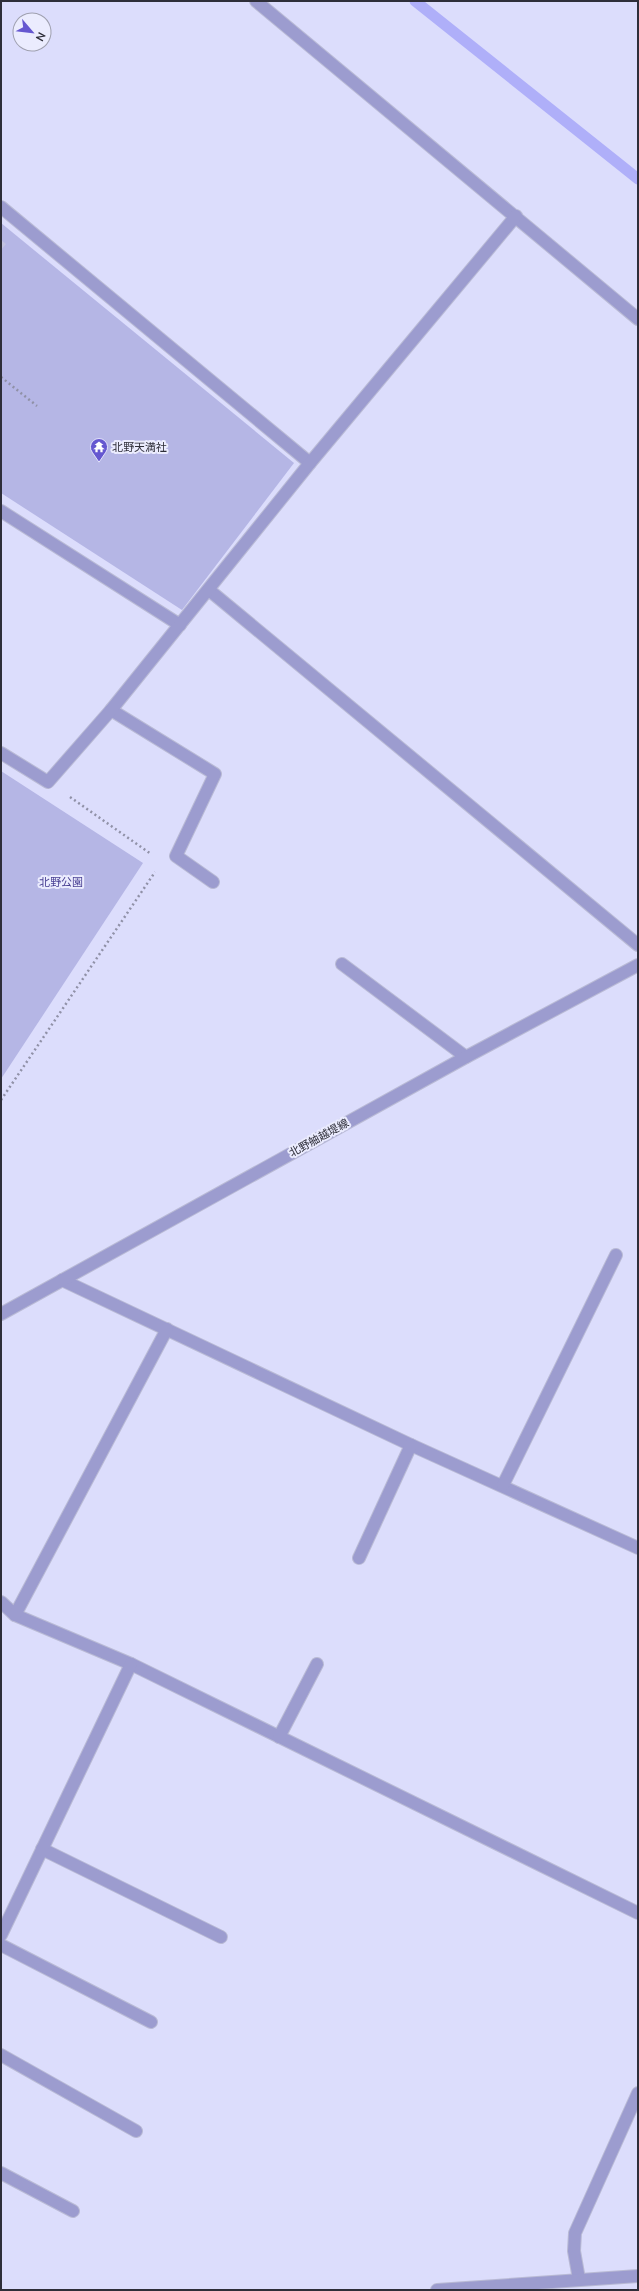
<svg xmlns="http://www.w3.org/2000/svg" width="639" height="2291" viewBox="0 0 639 2291" font-family="'Nunito Sans','Noto Sans JP',sans-serif">
  <style>
    .green { fill: #b5b6e5 }
    .lines { fill: none; stroke-linecap: round; stroke-linejoin: round }
    .stream { stroke: #afaff9; stroke-width: 11 }
    .building { fill: #c2c3e1 }
    .minor-casing { stroke: #b9bad5; stroke-width: 14 }
    .path { stroke: #9091a7; stroke-width: 2.5; stroke-dasharray: 2 3; stroke-linecap: butt }
    .minor { stroke: #9c9ccf; stroke-width: 12 }
    .labels { text-anchor: middle; dominant-baseline: central; stroke-width: 4; stroke-linejoin: round; paint-order: stroke }
    .poi-label { font-size: 11px; fill: #2e2e39; stroke: #ebecfe; text-anchor: start }
    .park-label { font-size: 11px; fill: #473e92; stroke: #ebecfe }
    .street-label { font-size: 11px; fill: #2e2e39; stroke: #ebecfe }
  </style>
  <rect width="100%" height="100%" fill="#dcddfc"/>
  <g class="green">
    <path d="M 1,223 L 294,463 L 182,610 L 1,493 Z"/>
    <path d="M 1,771 L 143,863 L 1,1079 Z"/>
  </g>
  <g class="lines">
    <path class="stream" d="M 415,1 L 638,179"/>
  </g>
  <path class="building" d="M 1,240 L 6,244 L 1,250 Z"/>
  <g class="lines">
    <defs>
      <g id="minor">
        <path d="M 256,1 L 638,319"/>
        <path d="M 1,207 L 310,463"/>
        <path d="M 1,511 L 180,625"/>
        <path d="M 209,590 L 638,945"/>
        <path d="M 111,710 L 215,774 L 176,856 L 213,882"/>
        <path d="M 1,753 L 48,782 L 111,710 L 310,463 L 516,216"/>
        <path d="M 342,964 L 466,1057"/>
        <path d="M 62,1280 L 411,1445 L 638,1548"/>
        <path d="M 1,1314 L 466,1057 L 638,965"/>
        <path d="M 503,1485 L 616,1255"/>
        <path d="M 359,1558 L 411,1445"/>
        <path d="M 1,1602 L 15,1615 L 131,1664 L 638,1913"/>
        <path d="M 15,1615 L 167,1329"/>
        <path d="M 279,1737 L 317,1664"/>
        <path d="M 42,1849 L 221,1937"/>
        <path d="M 1,1935 L 131,1664"/>
        <path d="M 1,1945 L 151,2022"/>
        <path d="M 1,2055 L 136,2131"/>
        <path d="M 1,2173 L 73,2211"/>
        <path d="M 579,2279 L 574,2251 L 575,2233 L 638,2093"/>
        <path d="M 437,2290 L 638,2276"/>
      </g>
    </defs>
    <use href="#minor" class="minor-casing"/>
    <g class="path">
      <path d="M 1,377 L 37,406"/>
      <path d="M 70,797 L 151,854"/>
      <path d="M 1,1100 L 155,872"/>
    </g>
    <use href="#minor" class="minor"/>
  </g>
  <defs>
    <symbol id="temple-pin" viewBox="-11 -11 22 30"><path d="M0 17L-7.5 6A9.5 9.5 0 1 1 7.5 6Z" fill="#6557d0" stroke="#ebecfe"/><path d="M0-6L5-2H3V0L6.5 2.5H4V6H1.5V3h-3V6H-4V2.5H-6.5L-3 0V-2H-5Z" fill="#fff"/></symbol>
  </defs>
  <g fill-rule="evenodd">
    <use href="#temple-pin" x="89" y="437" width="20" height="27"/>
  </g>
  <g class="labels">
    <g class="poi-label">
      <text x="112" y="447">北野天満社</text>
    </g>
    <g class="park-label">
      <text x="61" y="882">北野公園</text>
    </g>
    <g class="street-label">
      <text transform="translate(319 1138) rotate(-29)">北野舳越堤線</text>
    </g>
  </g>
  <rect width="639" height="2291" fill="none" stroke="#2e2e39" stroke-width="4"/>
  <g transform="translate(32 32) rotate(118)"><circle r="19" fill="#ebecfe" stroke="#9fa0af"/>
  <path d="M0-3L7 15L0 10L-7 15Z" fill="#6557d0"/>
  <text y="-6" font-size="11" font-weight="bold" text-anchor="middle" fill="#2e2e39">N</text>
  </g>
</svg>
